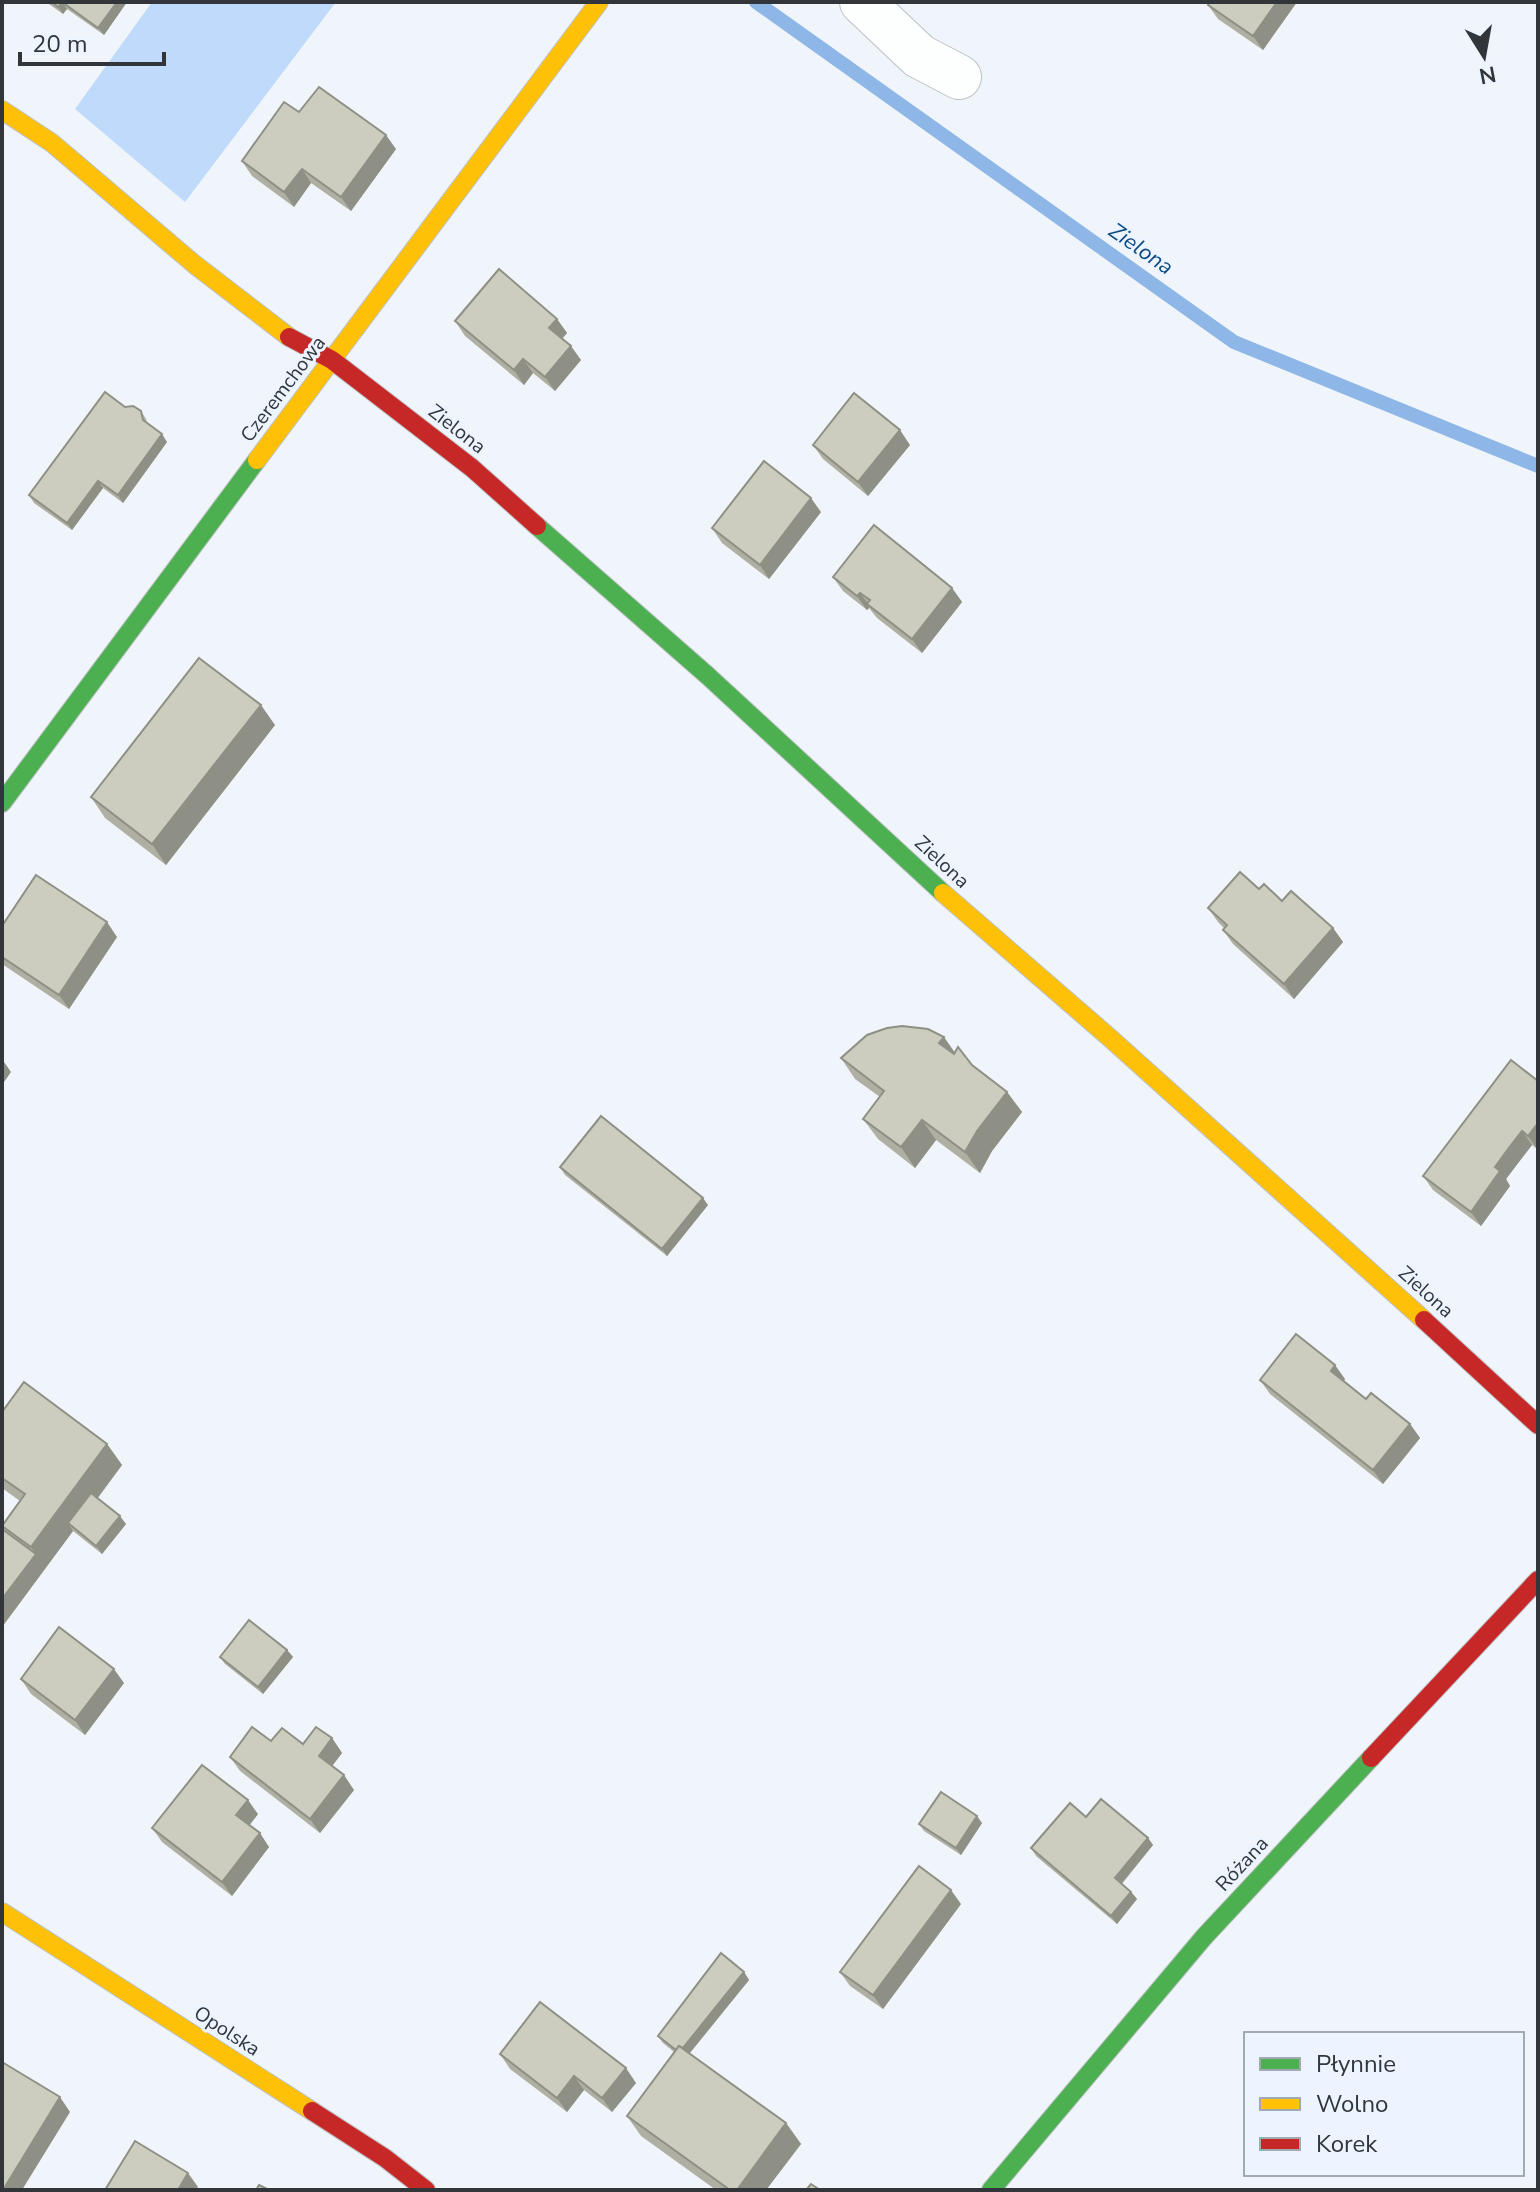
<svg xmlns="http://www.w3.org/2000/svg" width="1540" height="2192" viewBox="0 0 1540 2192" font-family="'Nunito Sans',sans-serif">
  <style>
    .green { fill: #bfdafa }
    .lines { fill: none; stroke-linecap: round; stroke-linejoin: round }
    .stream { stroke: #8eb7e7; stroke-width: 14 }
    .street-casing { stroke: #bdc1c6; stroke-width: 46 }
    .fast-casing { stroke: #bdc1c6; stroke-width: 20 }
    .slow-casing { stroke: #bdc1c6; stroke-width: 20 }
    .jam-casing { stroke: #bdc1c6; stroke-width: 20 }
    .street { stroke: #fdfefe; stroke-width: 44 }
    .fast { stroke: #4caf50; stroke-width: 18 }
    .slow { stroke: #ffc107; stroke-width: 18 }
    .jam { stroke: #c62828; stroke-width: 18 }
    .wall { fill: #afb0a3 }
    .shaded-wall { fill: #8f9085 }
    .building { fill: #cccdbe; stroke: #8f9085; stroke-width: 2 }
    .labels { text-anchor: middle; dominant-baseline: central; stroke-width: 6; stroke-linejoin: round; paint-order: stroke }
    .street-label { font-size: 20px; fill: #32363b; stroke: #ecf5ff }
    .water-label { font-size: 22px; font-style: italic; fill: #0d4a85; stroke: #ecf5ff }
  </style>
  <rect width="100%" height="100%" fill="#f0f5fb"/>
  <path class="green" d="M 152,2 L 336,2 L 185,202 L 75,109 Z"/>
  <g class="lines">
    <path class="stream" d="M 756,2 L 1234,342 L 1538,466"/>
    <defs>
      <path id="street" d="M 862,2 L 919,56 L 959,77"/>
      <g id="fast">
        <path d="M 537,526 L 708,676 L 943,893"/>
        <path d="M 2,803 L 257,460"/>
        <path d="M 991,2190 L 1204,1937 L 1371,1758"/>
      </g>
      <g id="slow">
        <path d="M 2,110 L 52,143 L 194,264 L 289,337"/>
        <path d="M 257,460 L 599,2"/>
        <path d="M 943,893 L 1110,1038 L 1424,1320"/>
        <path d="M 2,1912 L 312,2111"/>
      </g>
      <g id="jam">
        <path d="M 289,337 L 332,360 L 472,468 L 537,526"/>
        <path d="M 1424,1320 L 1538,1425"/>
        <path d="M 1371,1758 L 1538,1580"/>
        <path d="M 312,2111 L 385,2158 L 426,2190"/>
      </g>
    </defs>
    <use href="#street" class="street-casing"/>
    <use href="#fast" class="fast-casing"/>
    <use href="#slow" class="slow-casing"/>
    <use href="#jam" class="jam-casing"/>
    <use href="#street" class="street"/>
    <use href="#fast" class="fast"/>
    <use href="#slow" class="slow"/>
    <use href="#jam" class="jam"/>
  </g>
  <g class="wall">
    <path d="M 46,2 L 127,2 L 104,35 L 67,9 L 63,14 Z"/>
    <path d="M 1210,2 L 1297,2 L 1263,50 L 1218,19 L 1208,5 Z"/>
    <path d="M 396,149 L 351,211 L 311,183 L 294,207 L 252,176 L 242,161 Z"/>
    <path d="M 557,319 L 567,333 L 562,339 L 581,360 L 555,391 L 533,373 L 524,385 L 465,336 L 455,321 Z"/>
    <path d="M 125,407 L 141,411 L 146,419 L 147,423 L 167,442 L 123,503 L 103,488 L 72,530 L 34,503 L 29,495 Z"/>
    <path d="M 813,445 L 910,445 L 868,496 L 823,459 Z"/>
    <path d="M 821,512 L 769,579 L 722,543 L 712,528 Z"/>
    <path d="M 833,577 L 952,588 L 962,602 L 922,653 L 877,618 L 869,608 L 867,610 L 843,591 Z"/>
    <path d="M 275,725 L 166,865 L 105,818 L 91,797 Z"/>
    <path d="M 1259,889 L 1333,928 L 1343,942 L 1294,999 L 1233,944 L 1223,930 L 1224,928 L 1218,922 L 1208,908 Z"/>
    <path d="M 2,926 L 117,937 L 69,1009 L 2,964 Z"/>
    <path d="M 955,1052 L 1007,1092 L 1022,1112 L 992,1151 L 980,1173 L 936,1140 L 915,1168 L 878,1139 L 863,1119 L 880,1097 L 855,1079 L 841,1058 Z"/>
    <path d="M 1538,1081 L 1538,1150 L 1532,1145 L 1518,1163 L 1506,1179 L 1510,1186 L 1481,1226 L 1433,1190 L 1423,1176 Z"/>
    <path d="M 560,1167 L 708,1205 L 667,1256 L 565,1175 Z"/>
    <path d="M 1345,1379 L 1344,1381 L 1366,1399 L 1410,1424 L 1420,1438 L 1383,1484 L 1270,1394 L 1260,1380 Z"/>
    <path d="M 2,1412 L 107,1444 L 122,1465 L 97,1498 L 126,1524 L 102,1554 L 73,1531 L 2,1627 L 2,1529 L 6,1532 L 2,1526 L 20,1501 L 2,1488 Z"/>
    <path d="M 287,1650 L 293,1657 L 263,1694 L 225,1664 L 220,1657 Z"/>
    <path d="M 21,1679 L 124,1683 L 85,1735 L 31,1694 Z"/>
    <path d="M 332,1738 L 342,1753 L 332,1766 L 354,1790 L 320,1833 L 240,1771 L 230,1757 L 271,1741 L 303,1744 Z"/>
    <path d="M 258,1814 L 250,1825 L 269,1847 L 232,1896 L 162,1842 L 152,1828 Z"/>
    <path d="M 1086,1817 L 1148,1838 L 1153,1845 L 1122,1884 L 1131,1892 L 1137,1899 L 1117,1924 L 1036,1856 L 1031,1848 Z"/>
    <path d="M 982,1823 L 961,1855 L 924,1831 L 919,1824 Z"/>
    <path d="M 961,1904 L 883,2009 L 850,1986 L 840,1972 Z"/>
    <path d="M 744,1972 L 749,1980 L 690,2053 L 786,2123 L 801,2144 L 766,2190 L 716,2190 L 641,2136 L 627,2116 L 674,2052 L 663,2043 L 658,2036 Z"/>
    <path d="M 500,2054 L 636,2083 L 612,2112 L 584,2090 L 567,2112 L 510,2069 Z"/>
  </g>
  <g class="shaded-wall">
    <path d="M 62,2 L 67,9 L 63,14 L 58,7 Z"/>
    <path d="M 117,2 L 127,2 L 104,35 L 98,28 Z"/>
    <path d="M 1277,2 L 1297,2 L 1263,50 L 1253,36 Z"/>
    <path d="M 386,135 L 396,149 L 351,211 L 341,197 Z"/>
    <path d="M 302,169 L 311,183 L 294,207 L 284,192 Z"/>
    <path d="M 557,319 L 567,333 L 559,342 L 549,328 Z"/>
    <path d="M 571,346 L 581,360 L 555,391 L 545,377 Z"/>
    <path d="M 523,359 L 533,373 L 524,385 L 514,370 Z"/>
    <path d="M 900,430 L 910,445 L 868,496 L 858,482 Z"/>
    <path d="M 162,434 L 167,442 L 123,503 L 118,495 Z"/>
    <path d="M 98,481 L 103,488 L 72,530 L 67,523 Z"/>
    <path d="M 811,498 L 821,512 L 769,579 L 760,565 Z"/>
    <path d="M 952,588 L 962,602 L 922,653 L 912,639 Z"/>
    <path d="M 860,593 L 869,605 L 867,604 L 869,608 L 867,610 L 857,596 Z"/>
    <path d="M 261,705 L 275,725 L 166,865 L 152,844 Z"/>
    <path d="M 107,922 L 117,937 L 69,1009 L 59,995 Z"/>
    <path d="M 1333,928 L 1343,942 L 1294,999 L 1284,984 Z"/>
    <path d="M 944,1037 L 958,1057 L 939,1043 Z"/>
    <path d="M 2,1059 L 11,1072 L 2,1085 Z"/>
    <path d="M 1007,1092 L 1022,1112 L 992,1151 L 980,1173 L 965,1152 L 977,1131 Z"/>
    <path d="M 922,1120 L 936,1140 L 915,1168 L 901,1147 Z"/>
    <path d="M 1538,1123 L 1538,1150 L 1528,1136 Z"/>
    <path d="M 1522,1131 L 1532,1145 L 1506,1179 L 1510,1186 L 1481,1226 L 1471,1212 L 1495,1167 Z"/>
    <path d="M 703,1198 L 708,1205 L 667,1256 L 662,1249 Z"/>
    <path d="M 1335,1365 L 1345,1379 L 1341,1385 L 1331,1371 Z"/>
    <path d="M 1410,1424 L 1420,1438 L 1383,1484 L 1373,1470 Z"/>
    <path d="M 107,1444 L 122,1465 L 75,1529 L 68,1523 L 73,1531 L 2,1627 L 2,1599 L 36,1554 L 31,1547 Z"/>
    <path d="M 120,1516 L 126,1524 L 102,1554 L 96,1546 Z"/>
    <path d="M 287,1650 L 293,1657 L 263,1694 L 258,1687 Z"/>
    <path d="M 114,1669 L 124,1683 L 85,1735 L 75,1720 Z"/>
    <path d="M 332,1738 L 342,1753 L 329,1770 L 319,1756 Z"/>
    <path d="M 344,1775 L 354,1790 L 320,1833 L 310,1819 Z"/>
    <path d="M 248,1800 L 258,1814 L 246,1829 L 236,1815 Z"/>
    <path d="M 977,1816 L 982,1823 L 961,1855 L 956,1848 Z"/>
    <path d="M 260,1833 L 269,1847 L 232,1896 L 222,1882 Z"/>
    <path d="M 1148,1838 L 1153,1845 L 1120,1885 L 1115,1878 Z"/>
    <path d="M 951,1890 L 961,1904 L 883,2009 L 873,1995 Z"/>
    <path d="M 1131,1892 L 1137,1899 L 1117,1924 L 1111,1916 Z"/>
    <path d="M 744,1972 L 749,1980 L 684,2060 L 679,2053 Z"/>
    <path d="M 626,2068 L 636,2083 L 612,2112 L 602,2098 Z"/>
    <path d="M 574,2076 L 584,2090 L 567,2112 L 557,2098 Z"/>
    <path d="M 60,2097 L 70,2112 L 22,2190 L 3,2190 Z"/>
    <path d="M 786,2123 L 801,2144 L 766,2190 L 737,2190 Z"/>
    <path d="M 188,2173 L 198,2187 L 196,2190 L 178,2190 Z"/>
  </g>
  <g class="building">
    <path d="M 52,2 L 62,2 L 58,7 Z"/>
    <path d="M 62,2 L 117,2 L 98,28 Z"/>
    <path d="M 1210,2 L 1277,2 L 1253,36 L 1208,5 Z"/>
    <path d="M 319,87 L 386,135 L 341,197 L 302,169 L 284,192 L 242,161 L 284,102 L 299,112 Z"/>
    <path d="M 499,269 L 557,319 L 549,328 L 571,346 L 545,377 L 523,359 L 514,370 L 455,321 Z"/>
    <path d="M 105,392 L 125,407 L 133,406 L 141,411 L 143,420 L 162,434 L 118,495 L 98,481 L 67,523 L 29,495 Z"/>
    <path d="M 854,393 L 900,430 L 858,482 L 813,445 Z"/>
    <path d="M 764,461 L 811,498 L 760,565 L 712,528 Z"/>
    <path d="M 874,525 L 952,588 L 912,639 L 867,604 L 870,600 L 860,593 L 857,596 L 833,577 Z"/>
    <path d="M 199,658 L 261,705 L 152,844 L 91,797 Z"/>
    <path d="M 1240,872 L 1259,889 L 1264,884 L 1282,901 L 1291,891 L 1333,928 L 1284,984 L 1223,930 L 1227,925 L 1208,908 Z"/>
    <path d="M 36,875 L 107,922 L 59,995 L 2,957 L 2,926 Z"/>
    <path d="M 902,1026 L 928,1029 L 944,1037 L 939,1043 L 954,1054 L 958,1047 L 972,1065 L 1007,1092 L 977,1131 L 965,1152 L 922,1120 L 901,1147 L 863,1119 L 884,1091 L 841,1058 L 867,1035 L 887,1028 Z"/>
    <path d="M 1511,1060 L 1538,1081 L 1538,1123 L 1528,1136 L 1522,1131 L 1508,1149 L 1495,1167 L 1500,1171 L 1471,1212 L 1423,1176 Z"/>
    <path d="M 601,1116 L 703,1198 L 662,1249 L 560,1167 Z"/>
    <path d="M 1296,1334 L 1335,1365 L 1331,1371 L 1366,1399 L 1371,1393 L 1410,1424 L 1373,1470 L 1260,1380 Z"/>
    <path d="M 24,1382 L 107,1444 L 31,1547 L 2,1526 L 25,1494 L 2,1478 L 2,1412 Z"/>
    <path d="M 91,1493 L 120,1516 L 96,1546 L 68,1523 Z"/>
    <path d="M 2,1529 L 36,1554 L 2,1599 Z"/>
    <path d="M 249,1620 L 287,1650 L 258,1687 L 220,1657 Z"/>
    <path d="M 59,1627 L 114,1669 L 75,1720 L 21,1679 Z"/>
    <path d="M 252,1727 L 271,1741 L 282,1728 L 303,1744 L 316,1727 L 332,1738 L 319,1756 L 344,1775 L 310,1819 L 230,1757 Z"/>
    <path d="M 202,1765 L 248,1800 L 236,1815 L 260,1833 L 222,1882 L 152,1828 Z"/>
    <path d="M 941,1792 L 977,1816 L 956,1848 L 919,1824 Z"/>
    <path d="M 1101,1799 L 1148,1838 L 1115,1878 L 1131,1892 L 1111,1916 L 1031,1848 L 1070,1803 L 1086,1817 Z"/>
    <path d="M 919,1866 L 951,1890 L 873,1995 L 840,1972 Z"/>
    <path d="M 721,1953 L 744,1972 L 683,2048 L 679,2046 L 676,2050 L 658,2036 Z"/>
    <path d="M 540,2002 L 626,2068 L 602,2098 L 574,2076 L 557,2098 L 500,2054 Z"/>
    <path d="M 679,2046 L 786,2123 L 737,2190 L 730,2190 L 627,2116 Z"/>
    <path d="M 2,2062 L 60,2097 L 3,2190 L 2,2190 Z"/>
    <path d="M 135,2141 L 188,2173 L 178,2190 L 105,2190 Z"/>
    <path d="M 811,2184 L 820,2190 L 806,2190 Z"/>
    <path d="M 259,2185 L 269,2190 L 256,2190 Z"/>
  </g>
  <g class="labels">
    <g class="street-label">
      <text transform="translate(283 389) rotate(-53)">Czeremchowa</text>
      <text transform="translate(457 429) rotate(38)">Zielona</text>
      <text transform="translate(942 862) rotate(43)">Zielona</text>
      <text transform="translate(1426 1292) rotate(42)">Zielona</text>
      <text transform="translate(1242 1864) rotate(-47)">Różana</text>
      <text transform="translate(227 2031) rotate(33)">Opolska</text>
    </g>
    <g class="water-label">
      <text transform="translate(1141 249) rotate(35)">Zielona</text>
    </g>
  </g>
  <rect width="1540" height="2192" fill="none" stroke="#32363b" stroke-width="8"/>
  <rect x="1244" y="2032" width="280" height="144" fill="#ecf5ff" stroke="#a2a9b1" stroke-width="2"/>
  <rect x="1260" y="2058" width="40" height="12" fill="#4caf50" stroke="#a2a9b1" stroke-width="2"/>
  <text x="1316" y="2072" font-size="24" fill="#32363b">Płynnie</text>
  <rect x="1260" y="2098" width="40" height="12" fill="#ffc107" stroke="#a2a9b1" stroke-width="2"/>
  <text x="1316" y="2112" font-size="24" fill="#32363b">Wolno</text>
  <rect x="1260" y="2138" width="40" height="12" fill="#c62828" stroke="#a2a9b1" stroke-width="2"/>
  <text x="1316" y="2152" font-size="24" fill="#32363b">Korek</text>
  <g transform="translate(1484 56) rotate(169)" stroke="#ecf5ff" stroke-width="6" paint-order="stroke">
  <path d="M0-6L14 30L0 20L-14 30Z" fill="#32363b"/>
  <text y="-12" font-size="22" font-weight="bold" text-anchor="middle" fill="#32363b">N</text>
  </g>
  <path d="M20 52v12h144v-12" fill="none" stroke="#32363b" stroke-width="4"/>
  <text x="32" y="52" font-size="24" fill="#32363b" stroke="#ecf5ff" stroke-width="6" paint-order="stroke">20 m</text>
</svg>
